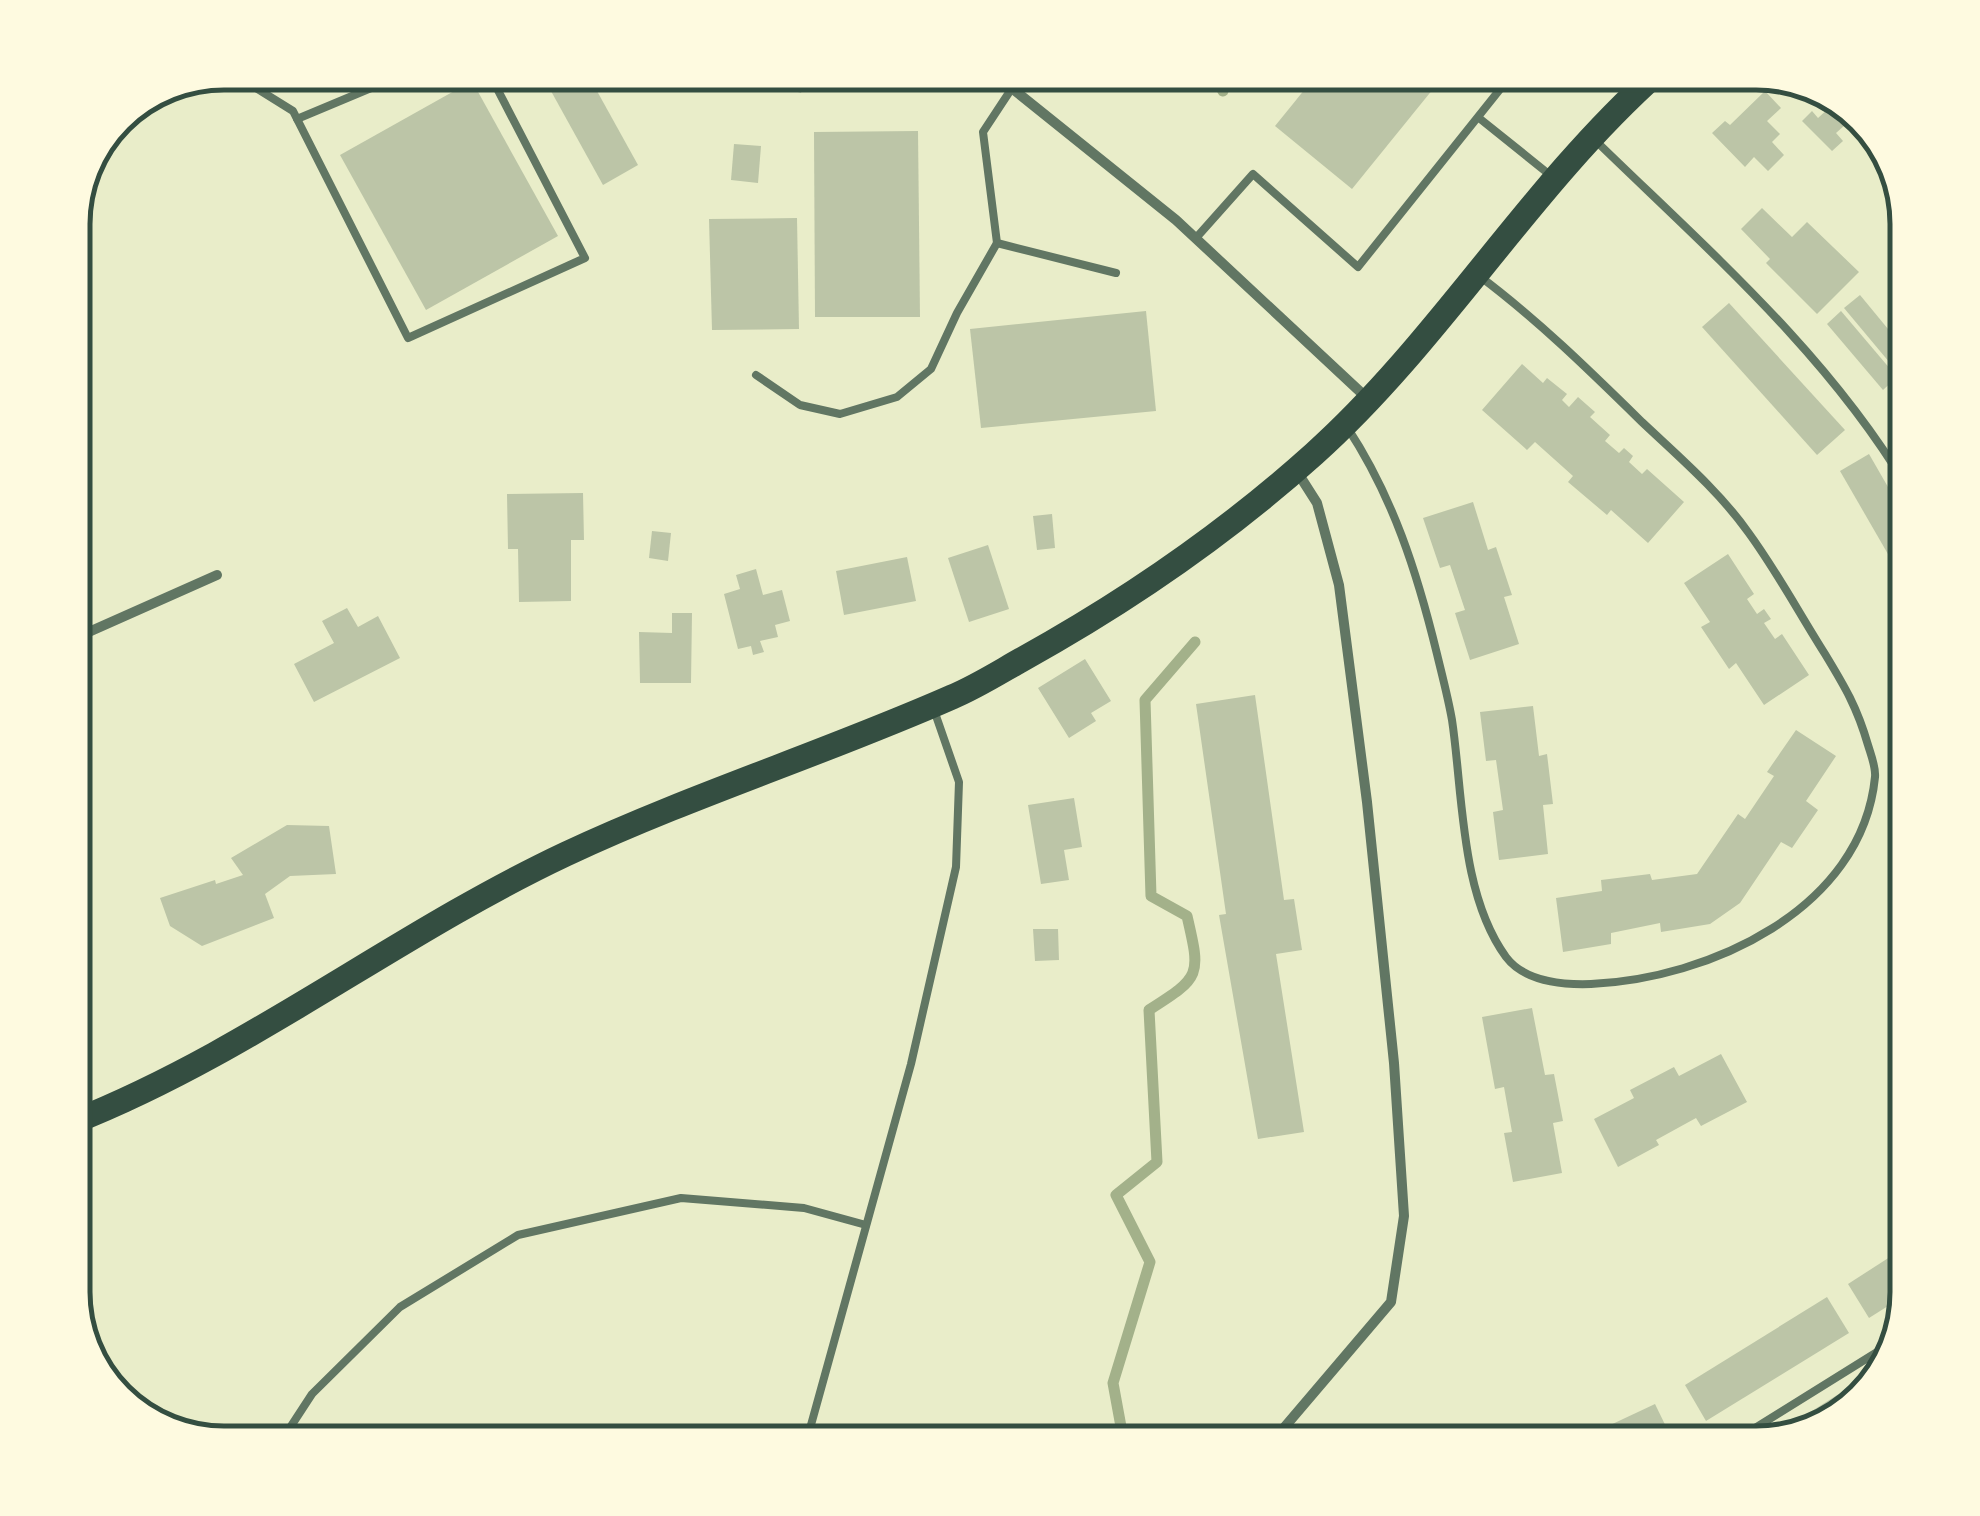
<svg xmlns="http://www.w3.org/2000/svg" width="1980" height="1516" viewBox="0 0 1980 1516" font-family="'PT Sans',sans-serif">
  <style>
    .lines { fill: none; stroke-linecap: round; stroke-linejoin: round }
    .stream { stroke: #a3b18a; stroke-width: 11 }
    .building { fill: #bcc5a7 }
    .service { stroke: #617663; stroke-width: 8 }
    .minor { stroke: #617663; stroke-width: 10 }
    .primary { stroke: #344e41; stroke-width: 25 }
    .rim { fill: none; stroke: #344e41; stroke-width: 5 }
  </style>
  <rect width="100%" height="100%" fill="#e9edc9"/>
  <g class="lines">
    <g class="stream">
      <path d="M 1213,73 L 1223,91"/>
      <path d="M 1124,1443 L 1113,1383 L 1150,1262 L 1116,1195 L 1157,1162 L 1149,1010 C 1201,977 1201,976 1187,916 L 1151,896 L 1145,700 L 1195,642"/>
    </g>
  </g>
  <g class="building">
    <path d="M 541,73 L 587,73 L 638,165 L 603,185 Z"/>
    <path d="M 736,73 L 807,73 L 801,93 Z"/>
    <path d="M 1318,73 L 1446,73 L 1352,189 L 1275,126 Z"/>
    <path d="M 472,81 L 558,236 L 426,310 L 340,155 Z"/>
    <path d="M 1765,91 L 1781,108 L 1767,121 L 1780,134 L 1772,142 L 1784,155 L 1768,171 L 1754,157 L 1745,167 L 1712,133 L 1725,121 L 1730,125 Z"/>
    <path d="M 1829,108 L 1845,125 L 1836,133 L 1843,141 L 1832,151 L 1802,121 L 1812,111 L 1818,118 Z"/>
    <path d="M 918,131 L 920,317 L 815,317 L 814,132 Z"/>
    <path d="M 734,144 L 761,146 L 758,183 L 731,180 Z"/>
    <path d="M 1762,208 L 1792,237 L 1807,222 L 1859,272 L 1817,314 L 1766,263 L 1770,259 L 1741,229 Z"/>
    <path d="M 797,218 L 799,329 L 712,330 L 709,219 Z"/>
    <path d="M 1860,295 L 1907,352 L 1907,369 L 1900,375 L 1844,308 Z"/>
    <path d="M 1729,303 L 1845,430 L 1817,455 L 1702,327 Z"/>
    <path d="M 1146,311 L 1156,411 L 981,428 L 970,329 Z"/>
    <path d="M 1841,311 L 1897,377 L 1883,390 L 1827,324 Z"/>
    <path d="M 1522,364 L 1543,383 L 1547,378 L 1567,394 L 1562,400 L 1569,407 L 1578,397 L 1595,412 L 1590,417 L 1610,435 L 1605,441 L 1619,453 L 1624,448 L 1633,456 L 1629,462 L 1642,474 L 1647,469 L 1684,502 L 1648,543 L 1611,510 L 1607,515 L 1568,482 L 1573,476 L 1535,442 L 1527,450 L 1482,410 Z"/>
    <path d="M 1869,454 L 1907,520 L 1907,587 L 1840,471 Z"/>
    <path d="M 583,493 L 584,540 L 571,540 L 571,601 L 519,602 L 518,549 L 508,549 L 507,494 Z"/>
    <path d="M 1473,502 L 1488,550 L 1496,547 L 1512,595 L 1504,597 L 1519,644 L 1470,660 L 1455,613 L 1465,610 L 1450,565 L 1440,568 L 1423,518 Z"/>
    <path d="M 1052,514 L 1055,548 L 1037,550 L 1033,516 Z"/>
    <path d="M 652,531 L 671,533 L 668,561 L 649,558 Z"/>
    <path d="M 988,545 L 1009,609 L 969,622 L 948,558 Z"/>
    <path d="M 1728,554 L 1754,594 L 1747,599 L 1757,614 L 1764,609 L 1771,619 L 1764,623 L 1775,639 L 1782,634 L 1809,675 L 1764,705 L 1736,663 L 1729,669 L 1701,627 L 1710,622 L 1684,583 Z"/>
    <path d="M 907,557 L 916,601 L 844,615 L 836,571 Z"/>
    <path d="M 756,569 L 763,595 L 782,590 L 790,621 L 775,625 L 778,637 L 760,641 L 764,652 L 753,655 L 751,646 L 738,649 L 724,594 L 740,589 L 736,575 Z"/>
    <path d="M 347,608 L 358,627 L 378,616 L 400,658 L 314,702 L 294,664 L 334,643 L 322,621 Z"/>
    <path d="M 672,613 L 692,613 L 691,683 L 640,683 L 639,632 L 672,633 Z"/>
    <path d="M 1085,659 L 1111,701 L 1091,713 L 1096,721 L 1069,738 L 1038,688 Z"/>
    <path d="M 1255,695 L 1284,900 L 1294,899 L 1302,950 L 1276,954 L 1304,1132 L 1258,1139 L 1219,915 L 1226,914 L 1196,704 Z"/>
    <path d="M 1533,706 L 1539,756 L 1547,754 L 1553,804 L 1543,805 L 1548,854 L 1499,860 L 1493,812 L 1503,810 L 1496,760 L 1486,761 L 1480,712 Z"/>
    <path d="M 1796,730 L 1836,756 L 1806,801 L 1818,810 L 1792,848 L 1781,842 L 1740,903 L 1710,924 L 1661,932 L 1660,923 L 1611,933 L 1611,944 L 1563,952 L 1556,898 L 1602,891 L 1601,880 L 1650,874 L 1652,880 L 1697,874 L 1738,814 L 1745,819 L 1774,776 L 1767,772 Z"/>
    <path d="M 1074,798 L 1082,847 L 1064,850 L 1069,880 L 1041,884 L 1028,805 Z"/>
    <path d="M 287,825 L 329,826 L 336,874 L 290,876 L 265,894 L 274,918 L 202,946 L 170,926 L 160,898 L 215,880 L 216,884 L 243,875 L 231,858 Z"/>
    <path d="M 1033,929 L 1058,929 L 1059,960 L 1035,961 Z"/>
    <path d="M 1532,1008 L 1545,1075 L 1554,1074 L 1563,1121 L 1553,1123 L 1562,1173 L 1513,1182 L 1504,1133 L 1512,1132 L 1504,1087 L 1495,1089 L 1482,1017 Z"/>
    <path d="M 1721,1054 L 1747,1102 L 1701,1126 L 1696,1118 L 1656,1140 L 1659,1145 L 1618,1167 L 1594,1119 L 1634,1098 L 1630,1090 L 1674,1067 L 1679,1076 Z"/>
    <path d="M 1907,1246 L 1907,1294 L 1869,1318 L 1848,1284 Z"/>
    <path d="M 1827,1297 L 1849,1333 L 1706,1421 L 1685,1385 Z"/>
    <path d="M 1875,1371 L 1879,1377 L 1876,1385 L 1823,1428 L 1763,1442 Z"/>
    <path d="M 1655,1404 L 1673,1441 L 1667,1443 L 1572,1443 Z"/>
  </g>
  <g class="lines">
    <g class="service">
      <path d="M 232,73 L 293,111 L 408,338 L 585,258 L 489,73"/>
      <path d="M 1015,73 L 1012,88 L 983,132 L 997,243 L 1116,273"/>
      <path d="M 1479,118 L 1550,175"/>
      <path d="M 297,119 L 407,73"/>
      <path d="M 1597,142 C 1708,250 1827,353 1907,487"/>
      <path d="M 1196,238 L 1253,174 L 1358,267 L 1513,73"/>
      <path d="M 756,375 L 800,405 L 840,414 L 897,397 L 931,369 L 957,313 L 997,243"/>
      <path d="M 1347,427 C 1393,497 1417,572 1437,654 C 1442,675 1448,697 1452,720 C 1463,793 1460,894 1506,957 C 1525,982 1562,985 1591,984 C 1708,979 1862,910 1875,777 C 1876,767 1871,755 1868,745 C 1857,707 1845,687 1825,654 C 1799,613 1776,570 1748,532 C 1719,491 1678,456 1642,422 C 1590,371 1537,319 1478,275"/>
      <path d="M 280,1443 L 312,1394 L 400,1307 L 518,1235 L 681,1198 L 804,1208 L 866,1225"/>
      <path d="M 806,1443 L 911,1064 L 956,867 L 959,782 L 934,710"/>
      <path d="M 1731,1443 L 1890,1344"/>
    </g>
    <g class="minor">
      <path d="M 993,73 L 1176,220 L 1369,400"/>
      <path d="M 73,639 L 217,575"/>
      <path d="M 1271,1443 L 1391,1302 L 1404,1216 L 1394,1063 L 1367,802 L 1339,585 L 1317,503 L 1296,470"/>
    </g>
    <path class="primary" d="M 73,1122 C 248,1053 396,934 566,854 C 692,795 825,753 952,697 C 976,687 998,673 1021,660 C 1124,603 1225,534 1314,454 C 1441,340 1529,187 1657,73"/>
  </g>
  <path d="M0 0H1980V1516H0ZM224 90H1756A134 134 0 0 1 1890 224V1292A134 134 0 0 1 1756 1426H224A134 134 0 0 1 90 1292V224A134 134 0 0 1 224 90Z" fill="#fefae0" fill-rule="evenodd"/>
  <path class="rim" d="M224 90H1756A134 134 0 0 1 1890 224V1292A134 134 0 0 1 1756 1426H224A134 134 0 0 1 90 1292V224A134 134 0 0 1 224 90Z"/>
</svg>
